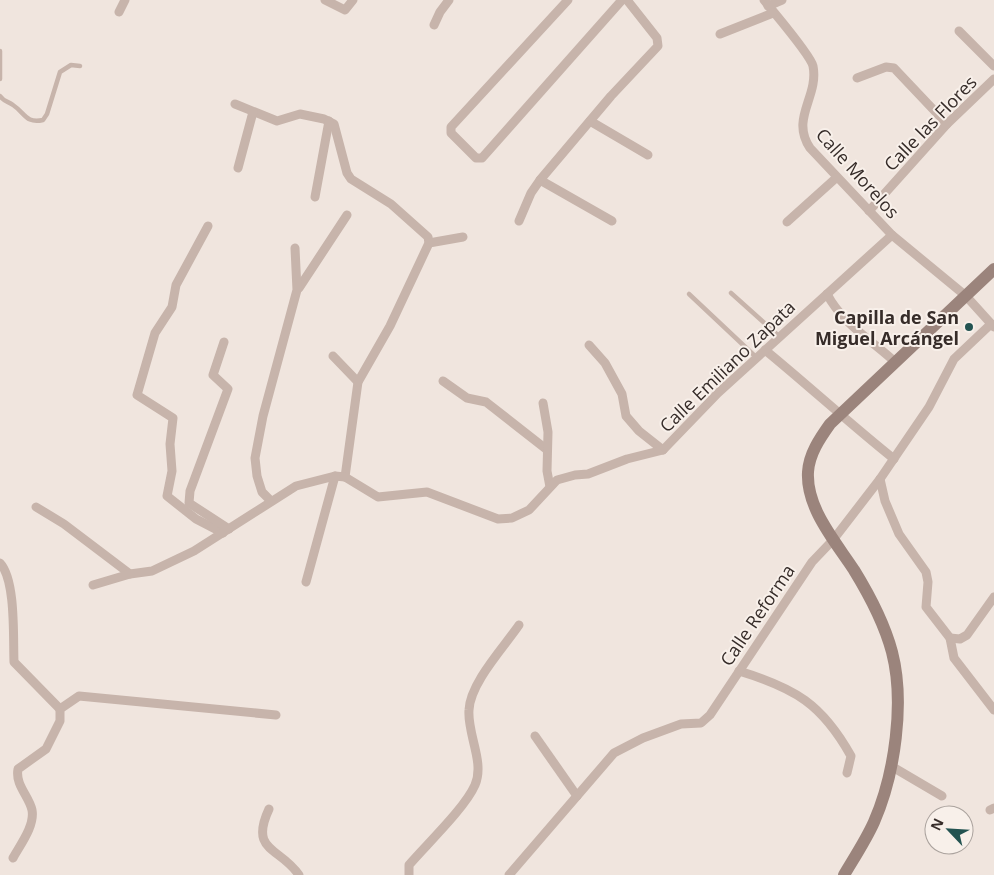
<svg xmlns="http://www.w3.org/2000/svg" width="994" height="875" viewBox="0 0 994 875" font-family="'Open Sans',sans-serif">
  <style>
    .lines { fill: none; stroke-linecap: round; stroke-linejoin: round }
    .lane { stroke: #c7b4ab; stroke-width: 4.5 }
    .street { stroke: #c7b4ab; stroke-width: 9 }
    .secondary { stroke: #9b847c; stroke-width: 12 }
    .poi-dot { fill: #235351; stroke: #f8f0ea; stroke-width: 2 }
    .labels { text-anchor: middle; dominant-baseline: central; stroke-width: 4; stroke-linejoin: round; paint-order: stroke }
    .street-label { font-size: 18px; fill: #362c29; stroke: #f8f0ea }
    .poi-label { font-size: 18px; font-weight: bold; fill: #362c29; stroke: #f8f0ea; text-anchor: end }
  </style>
  <rect width="100%" height="100%" fill="#f0e5de"/>
  <g class="lines">
    <g class="lane">
      <path d="M 0,51 L 0,79"/>
      <path d="M 0,96 C 4,102 8,101 13,105 C 25,113 26,124 43,120 L 47,114 L 60,72 L 71,65 L 80,66"/>
      <path d="M 731,293 L 780,337"/>
      <path d="M 689,294 L 757,358"/>
    </g>
    <g class="street">
      <path d="M 325,0 L 345,10 L 353,0"/>
      <path d="M 568,0 L 451,127 L 451,133 L 476,158 L 482,158 L 622,0"/>
      <path d="M 764,0 C 774,13 810,54 813,66 C 819,97 790,118 810,148 L 892,235 L 966,296 L 994,327"/>
      <path d="M 768,6 L 782,0"/>
      <path d="M 119,12 L 125,0"/>
      <path d="M 434,25 L 440,12 L 449,0"/>
      <path d="M 959,31 L 994,66"/>
      <path d="M 720,34 L 773,13"/>
      <path d="M 857,78 L 886,67 L 894,68 L 947,124"/>
      <path d="M 235,104 L 277,121 L 300,114 L 324,119 L 334,124 L 347,173 L 351,179 L 391,204 L 428,237 L 429,243 L 390,326 L 358,382 L 345,477"/>
      <path d="M 590,121 L 648,155"/>
      <path d="M 238,168 L 253,112"/>
      <path d="M 540,180 L 612,221"/>
      <path d="M 315,197 L 329,121"/>
      <path d="M 869,211 L 947,124 L 994,79"/>
      <path d="M 519,221 L 531,193 L 540,180 L 611,96 L 658,46 L 657,38 L 627,0"/>
      <path d="M 787,222 L 836,178"/>
      <path d="M 208,226 L 176,285 L 172,307 L 155,333 L 137,395 L 173,418 L 170,444 L 172,471 L 167,496 L 196,519 L 223,533"/>
      <path d="M 429,243 L 463,237"/>
      <path d="M 299,288 L 347,215"/>
      <path d="M 827,294 C 842,323 871,340 895,362"/>
      <path d="M 224,342 L 213,375 L 228,389 L 190,491 L 189,503 L 229,529"/>
      <path d="M 589,345 L 605,363 L 622,394 L 626,416 L 639,431 L 663,450"/>
      <path d="M 765,350 C 809,386 850,424 894,459"/>
      <path d="M 333,356 L 358,382"/>
      <path d="M 443,381 L 467,398 L 486,402 L 546,449"/>
      <path d="M 543,403 L 548,432 L 547,471 L 550,487"/>
      <path d="M 880,479 L 885,501 L 899,534 L 926,572 L 928,582 L 926,607 L 950,638 L 954,658 L 994,710"/>
      <path d="M 271,501 L 262,492 L 257,476 L 255,458 L 263,416 L 297,290 L 295,248"/>
      <path d="M 36,507 L 64,524 L 130,574 L 152,571 L 194,551 L 296,486 L 335,476 L 345,477 L 378,497 L 427,492 L 498,519 L 512,518 L 529,510 L 557,480 L 575,475 L 588,474 L 627,459 L 663,450 L 718,393 L 892,235"/>
      <path d="M 0,563 C 16,580 13,638 14,662 L 60,709"/>
      <path d="M 306,582 L 335,476"/>
      <path d="M 93,585 L 130,574"/>
      <path d="M 950,638 L 960,639 L 967,635 L 994,597"/>
      <path d="M 739,671 C 795,688 822,704 851,756 L 847,773"/>
      <path d="M 535,736 L 577,796"/>
      <path d="M 891,766 L 942,796"/>
      <path d="M 269,809 C 249,852 280,847 299,875"/>
      <path d="M 990,810 L 994,808"/>
      <path d="M 13,858 C 20,845 35,826 32,810 C 29,796 15,785 18,769 L 46,749 L 60,721 L 60,709 L 79,696 L 276,715"/>
      <path d="M 409,875 L 409,865 C 426,845 465,808 475,785 C 485,762 467,734 469,710 C 470,683 504,647 519,625"/>
      <path d="M 509,875 L 614,753 L 643,738 L 681,724 L 701,723 L 710,715 L 812,562 L 833,540 L 880,479 L 929,407 L 954,359 L 991,324"/>
    </g>
    <path class="secondary" d="M 844,875 C 854,858 866,840 874,822 C 895,774 905,702 892,652 C 884,622 870,596 854,570 C 835,541 806,508 808,472 C 809,454 820,438 830,424 L 994,269"/>
  </g>
  <circle class="poi-dot" cx="969" cy="327" r="5"/>
  <g class="labels">
    <g class="street-label">
      <text transform="translate(930 123) rotate(-46)">Calle las Flores</text>
      <text transform="translate(858 173) rotate(48)">Calle Morelos</text>
      <text transform="translate(727 366) rotate(-44)">Calle Emiliano Zapata</text>
      <text transform="translate(757 615) rotate(-56)">Calle Reforma</text>
    </g>
    <g class="poi-label">
      <text x="959" y="317">Capilla de San<tspan x="959" dy="21">Miguel Arcángel</tspan></text>
    </g>
  </g>
  <g transform="translate(949 830) rotate(295)"><circle r="24" fill="#f8f0ea" stroke="#aaa29d"/>
  <path d="M0-4L9 19L0 12L-9 19Z" fill="#235351"/>
  <text y="-8" font-size="14" font-weight="bold" text-anchor="middle" fill="#362c29">N</text>
  </g>
</svg>
